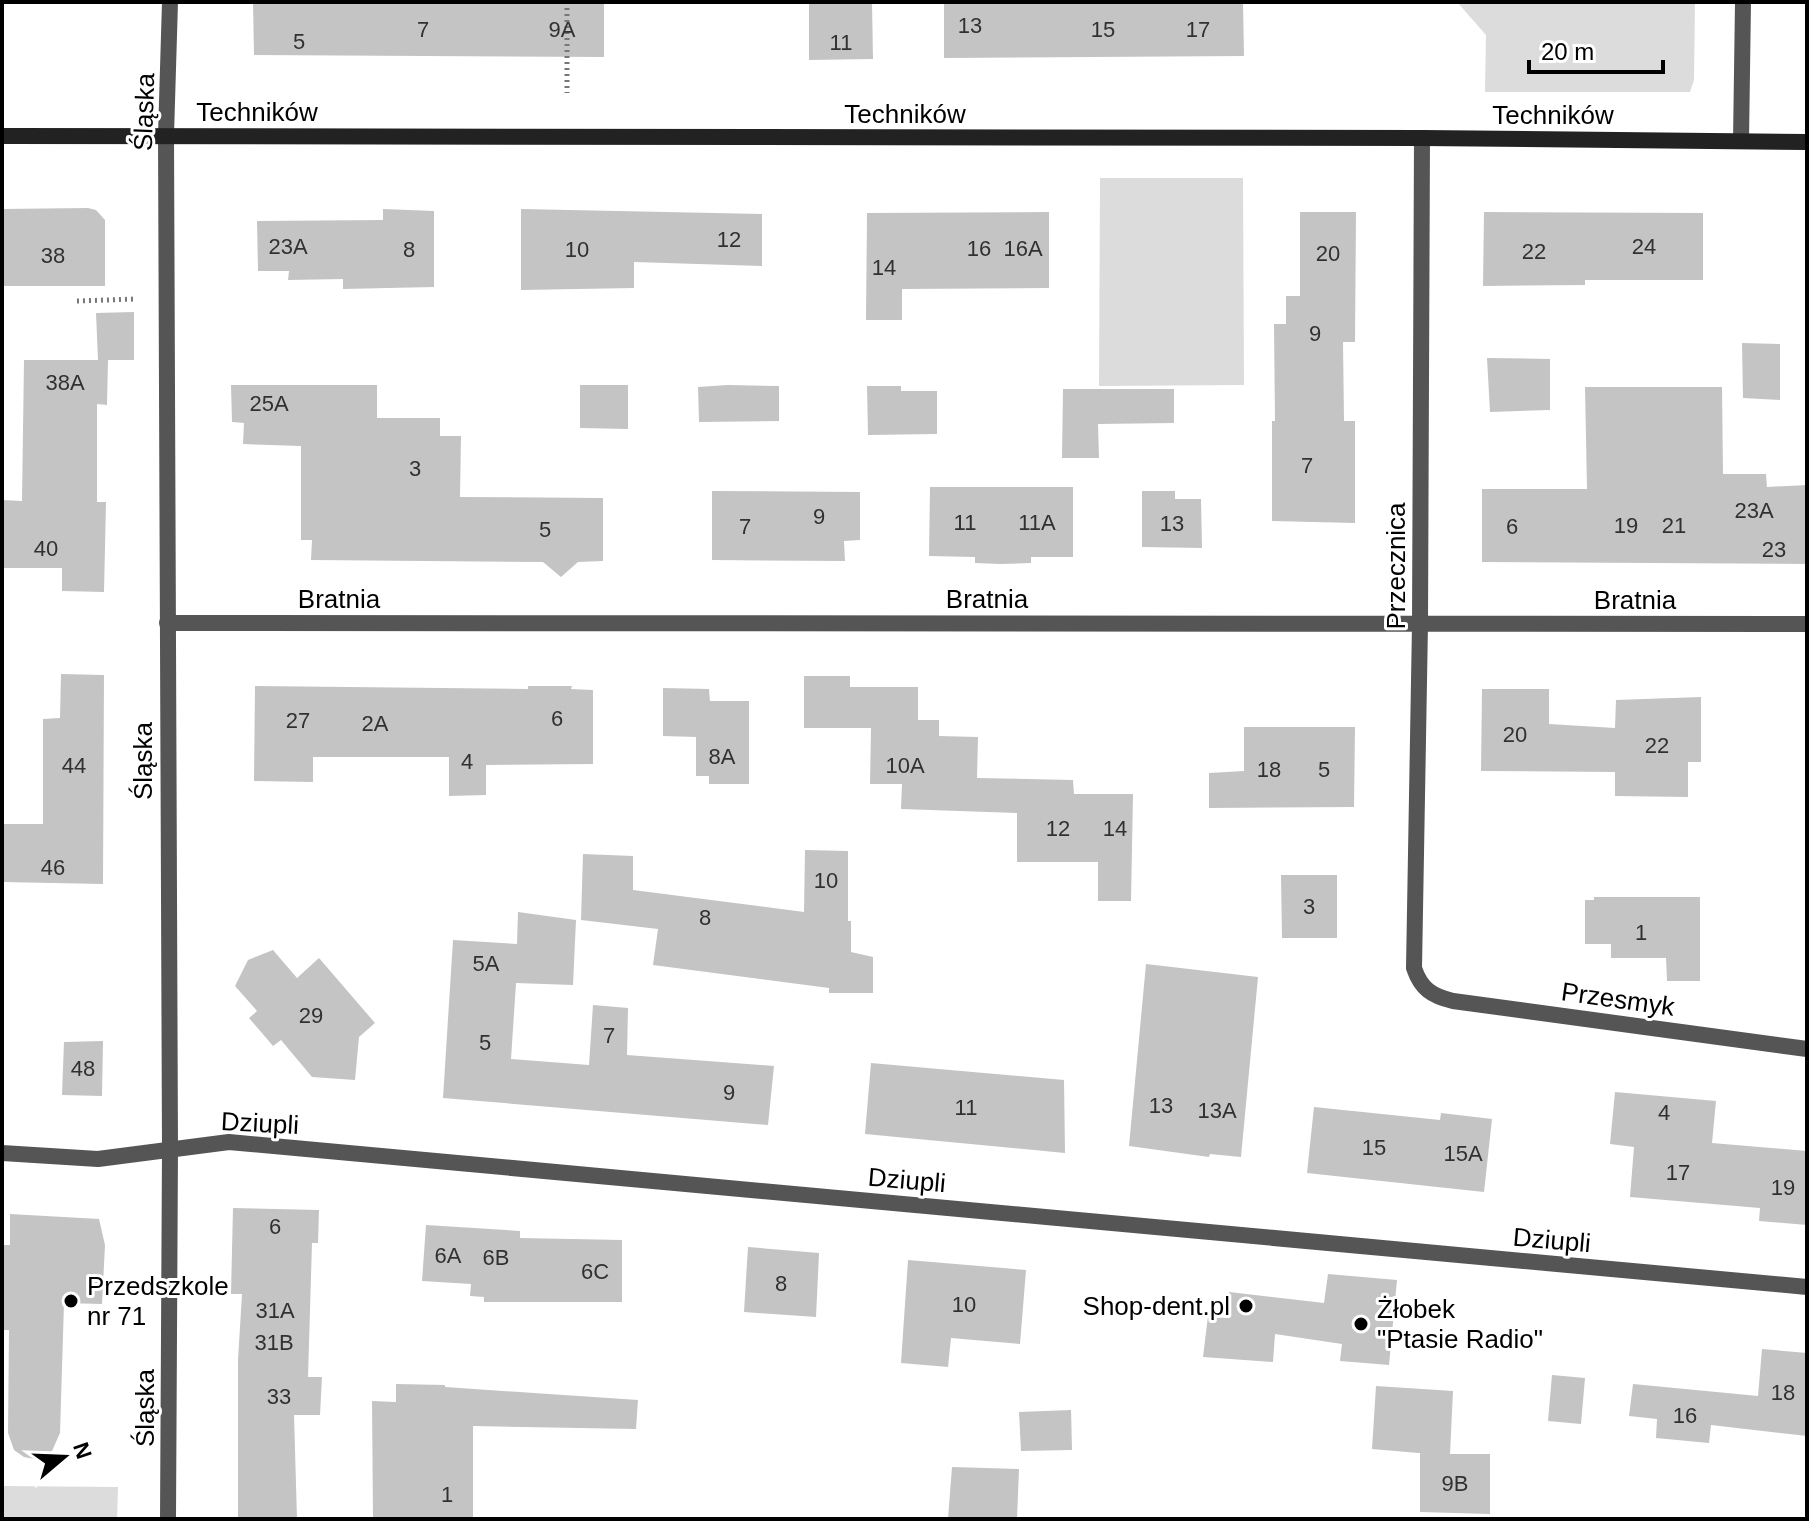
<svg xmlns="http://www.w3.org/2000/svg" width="1809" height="1521" viewBox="0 0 1809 1521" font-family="Arial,sans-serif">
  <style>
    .green { fill: #dcdcdc }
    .building { fill: #c4c4c4 }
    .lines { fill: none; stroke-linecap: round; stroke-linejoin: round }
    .path { stroke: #777; stroke-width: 5; stroke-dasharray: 2 4; stroke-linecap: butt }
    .street { stroke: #555; stroke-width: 16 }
    .secondary { stroke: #222; stroke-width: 16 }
    .poi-dot { fill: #000; stroke: #fff; stroke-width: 3 }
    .labels { text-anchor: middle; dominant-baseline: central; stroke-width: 6; stroke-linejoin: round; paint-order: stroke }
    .number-label { font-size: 22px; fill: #313131 }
    .street-label { font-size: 26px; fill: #000; stroke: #fff }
    .poi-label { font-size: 26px; fill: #000; stroke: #fff; text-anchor: start }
  </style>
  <rect width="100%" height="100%" fill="#fff"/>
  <g class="green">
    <path d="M 1457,2 L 1695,2 L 1694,80 L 1690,92 L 1485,92 L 1486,35 Z"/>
    <path d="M 1100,178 L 1243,178 L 1244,385 L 1099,386 Z"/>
    <path d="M 2,1486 L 118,1487 L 117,1519 L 2,1519 Z"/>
  </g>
  <g class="building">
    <path d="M 253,2 L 604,2 L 604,57 L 254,55 Z"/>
    <path d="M 809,2 L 872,2 L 873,59 L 809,60 Z"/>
    <path d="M 944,2 L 1243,2 L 1244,56 L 944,58 Z"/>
    <path d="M 88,208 L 96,210 L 105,220 L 105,286 L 2,286 L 2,209 Z"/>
    <path d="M 383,209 L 434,211 L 434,287 L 343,289 L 343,279 L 288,280 L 289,271 L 258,271 L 257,221 L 383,220 Z"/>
    <path d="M 521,209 L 762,214 L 762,266 L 634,262 L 634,288 L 521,290 Z"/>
    <path d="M 1049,212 L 1049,288 L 902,289 L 902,320 L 866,320 L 867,213 Z"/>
    <path d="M 1300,212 L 1356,212 L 1355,342 L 1343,342 L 1344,421 L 1355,421 L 1355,523 L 1272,521 L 1272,421 L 1275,421 L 1274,324 L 1286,324 L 1286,296 L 1300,296 Z"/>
    <path d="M 1484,212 L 1703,213 L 1703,280 L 1585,280 L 1585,285 L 1483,286 Z"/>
    <path d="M 134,312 L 134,360 L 108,360 L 107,405 L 97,404 L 97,502 L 106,502 L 104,592 L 62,591 L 62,568 L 2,568 L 2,500 L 22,501 L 24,360 L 102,360 L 98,360 L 96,313 Z"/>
    <path d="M 1742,343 L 1780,344 L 1780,400 L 1743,398 Z"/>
    <path d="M 1487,358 L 1550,359 L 1550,410 L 1490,412 Z"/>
    <path d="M 231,385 L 377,385 L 377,418 L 440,418 L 440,436 L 461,436 L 460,497 L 603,498 L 603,561 L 578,562 L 561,577 L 543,562 L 311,560 L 312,540 L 301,540 L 301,446 L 243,444 L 244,423 L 232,422 Z"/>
    <path d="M 580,385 L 628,385 L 628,429 L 580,428 Z"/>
    <path d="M 728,385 L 779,386 L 779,421 L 699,422 L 698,387 Z"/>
    <path d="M 867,386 L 901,386 L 901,391 L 937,391 L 937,434 L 868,435 Z"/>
    <path d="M 1585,387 L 1722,387 L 1723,474 L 1766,474 L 1767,487 L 1807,485 L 1807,564 L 1482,562 L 1482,489 L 1587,489 Z"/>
    <path d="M 1063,389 L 1174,389 L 1174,423 L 1098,424 L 1099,458 L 1062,458 Z"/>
    <path d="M 930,487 L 1073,487 L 1073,557 L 1031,557 L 1031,563 L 1001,564 L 975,563 L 975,557 L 929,556 Z"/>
    <path d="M 712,491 L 860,492 L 860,540 L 844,541 L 845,561 L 712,560 Z"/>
    <path d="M 1142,491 L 1175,491 L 1175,499 L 1201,499 L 1202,548 L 1142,547 Z"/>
    <path d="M 61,674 L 104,675 L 103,884 L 2,882 L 2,824 L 43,824 L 43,719 L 60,718 Z"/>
    <path d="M 804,676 L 850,676 L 850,687 L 918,687 L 918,720 L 939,720 L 939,736 L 978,737 L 977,778 L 1073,780 L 1074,794 L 1133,794 L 1131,901 L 1098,901 L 1098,862 L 1017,862 L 1017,813 L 901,809 L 902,784 L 870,784 L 871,728 L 804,728 Z"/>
    <path d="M 255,686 L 528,689 L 528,686 L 572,686 L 571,689 L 593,690 L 593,764 L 486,765 L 486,795 L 449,796 L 449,757 L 313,757 L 313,782 L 254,781 Z"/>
    <path d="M 663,688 L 709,689 L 710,701 L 749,701 L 749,784 L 709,784 L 709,776 L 696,776 L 696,737 L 663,736 Z"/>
    <path d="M 1482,689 L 1549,689 L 1549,724 L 1615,728 L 1616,700 L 1701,697 L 1701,762 L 1688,762 L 1688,797 L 1615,796 L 1615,772 L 1481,771 Z"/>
    <path d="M 1244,727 L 1355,727 L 1354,807 L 1209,808 L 1209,773 L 1244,771 Z"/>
    <path d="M 805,850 L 848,851 L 848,921 L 851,921 L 851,952 L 873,957 L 873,993 L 829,993 L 829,988 L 653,965 L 658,929 L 581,920 L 583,854 L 633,856 L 633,890 L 804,912 Z"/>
    <path d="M 1281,875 L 1337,875 L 1337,938 L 1282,938 Z"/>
    <path d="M 1594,897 L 1700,897 L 1700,981 L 1667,981 L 1666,958 L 1611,958 L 1611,944 L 1585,944 L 1585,900 L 1594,900 Z"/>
    <path d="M 518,912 L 576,920 L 573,985 L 516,983 L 511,1059 L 589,1065 L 593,1005 L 628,1008 L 627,1055 L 774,1066 L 768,1125 L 443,1098 L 453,940 L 517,944 Z"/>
    <path d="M 273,950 L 297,978 L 319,958 L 375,1023 L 359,1037 L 355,1080 L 312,1077 L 281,1040 L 273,1046 L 249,1018 L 257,1011 L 235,986 L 248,960 Z"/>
    <path d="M 1146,964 L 1258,977 L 1241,1157 L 1210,1154 L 1209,1157 L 1129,1146 Z"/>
    <path d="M 103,1041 L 102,1096 L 62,1095 L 64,1042 Z"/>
    <path d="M 871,1063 L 1064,1080 L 1065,1153 L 865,1134 Z"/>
    <path d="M 1615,1092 L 1716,1101 L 1712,1143 L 1807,1151 L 1807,1225 L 1759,1221 L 1760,1208 L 1630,1197 L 1634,1147 L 1610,1144 Z"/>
    <path d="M 1314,1107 L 1440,1120 L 1441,1113 L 1492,1119 L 1484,1192 L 1307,1173 Z"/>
    <path d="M 233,1208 L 319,1210 L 318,1243 L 312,1243 L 308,1377 L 322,1377 L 320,1415 L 294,1415 L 297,1519 L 238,1519 L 238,1360 L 242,1294 L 231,1294 Z"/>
    <path d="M 10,1214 L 99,1219 L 105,1245 L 102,1304 L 64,1303 L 60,1433 L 52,1451 L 44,1457 L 34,1459 L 24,1457 L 14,1450 L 8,1433 L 9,1330 L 2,1330 L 2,1245 L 10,1245 Z"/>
    <path d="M 426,1225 L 520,1231 L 520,1238 L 622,1240 L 622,1302 L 484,1302 L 484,1297 L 470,1296 L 471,1284 L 422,1281 Z"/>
    <path d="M 748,1247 L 819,1253 L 816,1317 L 744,1312 Z"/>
    <path d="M 908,1260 L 1026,1270 L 1020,1344 L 951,1338 L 948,1367 L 901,1363 Z"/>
    <path d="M 1328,1274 L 1397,1280 L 1389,1365 L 1340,1361 L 1342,1344 L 1275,1334 L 1273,1362 L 1203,1357 L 1208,1316 L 1226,1318 L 1229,1292 L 1324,1303 Z"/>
    <path d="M 1762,1349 L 1807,1353 L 1807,1436 L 1711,1425 L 1709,1443 L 1656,1438 L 1657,1419 L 1629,1416 L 1633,1384 L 1758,1396 Z"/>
    <path d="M 1552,1375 L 1585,1378 L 1581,1424 L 1548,1421 Z"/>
    <path d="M 396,1384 L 445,1385 L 445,1387 L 638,1400 L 636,1429 L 473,1426 L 473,1519 L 373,1519 L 372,1401 L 396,1402 Z"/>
    <path d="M 1376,1386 L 1453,1391 L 1450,1454 L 1490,1454 L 1490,1514 L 1420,1512 L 1420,1453 L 1430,1454 L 1372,1449 Z"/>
    <path d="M 1071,1410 L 1072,1450 L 1021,1451 L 1019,1412 Z"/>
    <path d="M 952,1467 L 1019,1469 L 1017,1519 L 948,1519 Z"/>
  </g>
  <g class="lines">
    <g class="path">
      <path d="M 567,2 L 567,93"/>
      <path d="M 77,301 L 136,299"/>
    </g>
    <g class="street">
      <path d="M 1422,138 L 1420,624 L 1414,968 C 1421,989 1432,996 1453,1001 L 1807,1049"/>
      <path d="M 1741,141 L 1743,2"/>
      <path d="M 167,623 L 1807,624"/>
      <path d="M 2,1153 L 98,1159 L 229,1142 L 1807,1287"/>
      <path d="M 168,1519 L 170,1149 L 166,135 L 170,2"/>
    </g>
    <path class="secondary" d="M 2,136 L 1422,138 L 1807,142"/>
  </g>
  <g class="poi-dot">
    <circle cx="71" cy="1301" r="8"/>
    <circle cx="1246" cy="1306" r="8"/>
    <circle cx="1361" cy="1324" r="8"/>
  </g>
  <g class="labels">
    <g class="number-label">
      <text x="970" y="25">13</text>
      <text x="423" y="29">7</text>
      <text x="562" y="29">9A</text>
      <text x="1103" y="29">15</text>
      <text x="1198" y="29">17</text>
      <text x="299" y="41">5</text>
      <text x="841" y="42">11</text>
      <text x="729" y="239">12</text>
      <text x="288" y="246">23A</text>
      <text x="1644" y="246">24</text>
      <text x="979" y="248">16</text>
      <text x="1023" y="248">16A</text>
      <text x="409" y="249">8</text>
      <text x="577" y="249">10</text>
      <text x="1534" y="251">22</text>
      <text x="1328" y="253">20</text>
      <text x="53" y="255">38</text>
      <text x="884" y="267">14</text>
      <text x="1315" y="333">9</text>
      <text x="65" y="382">38A</text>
      <text x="269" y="403">25A</text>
      <text x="1307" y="465">7</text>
      <text x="415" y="468">3</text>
      <text x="1754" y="510">23A</text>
      <text x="819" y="516">9</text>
      <text x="965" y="522">11</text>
      <text x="1037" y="522">11A</text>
      <text x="1172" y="523">13</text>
      <text x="1626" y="525">19</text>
      <text x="1674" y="525">21</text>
      <text x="745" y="526">7</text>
      <text x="1512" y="526">6</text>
      <text x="545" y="529">5</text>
      <text x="46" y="548">40</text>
      <text x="1774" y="549">23</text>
      <text x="557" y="718">6</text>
      <text x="298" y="720">27</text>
      <text x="375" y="723">2A</text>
      <text x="1515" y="734">20</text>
      <text x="1657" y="745">22</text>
      <text x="722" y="756">8A</text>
      <text x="467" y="761">4</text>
      <text x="74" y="765">44</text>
      <text x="905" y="765">10A</text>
      <text x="1269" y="769">18</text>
      <text x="1324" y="769">5</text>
      <text x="1058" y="828">12</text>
      <text x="1115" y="828">14</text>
      <text x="53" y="867">46</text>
      <text x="826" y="880">10</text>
      <text x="1309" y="906">3</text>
      <text x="705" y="917">8</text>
      <text x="1641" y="932">1</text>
      <text x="486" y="963">5A</text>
      <text x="311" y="1015">29</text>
      <text x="609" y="1035">7</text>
      <text x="485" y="1042">5</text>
      <text x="83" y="1068">48</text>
      <text x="729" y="1092">9</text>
      <text x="1161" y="1105">13</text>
      <text x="966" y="1107">11</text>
      <text x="1217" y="1110">13A</text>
      <text x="1664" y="1112">4</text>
      <text x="1374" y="1147">15</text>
      <text x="1463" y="1153">15A</text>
      <text x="1678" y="1172">17</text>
      <text x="1783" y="1187">19</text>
      <text x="275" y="1226">6</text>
      <text x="448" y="1255">6A</text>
      <text x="496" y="1257">6B</text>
      <text x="595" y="1271">6C</text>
      <text x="781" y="1283">8</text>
      <text x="964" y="1304">10</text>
      <text x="275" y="1310">31A</text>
      <text x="274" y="1342">31B</text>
      <text x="1783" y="1392">18</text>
      <text x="279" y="1396">33</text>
      <text x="1685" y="1415">16</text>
      <text x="1455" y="1483">9B</text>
      <text x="447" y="1494">1</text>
    </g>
    <g class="street-label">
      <text transform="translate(144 112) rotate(-88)">Śląska</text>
      <text x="257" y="112">Techników</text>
      <text x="905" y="114">Techników</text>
      <text x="1553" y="115">Techników</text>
      <text transform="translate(1396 566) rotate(-90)">Przecznica</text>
      <text x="339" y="599">Bratnia</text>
      <text x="987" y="599">Bratnia</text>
      <text x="1635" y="600">Bratnia</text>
      <text transform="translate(143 761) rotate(-90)">Śląska</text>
      <text transform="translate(1618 999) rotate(8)">Przesmyk</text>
      <text transform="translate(260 1123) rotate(3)">Dziupli</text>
      <text transform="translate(907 1180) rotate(5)">Dziupli</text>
      <text transform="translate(1552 1240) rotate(5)">Dziupli</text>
      <text transform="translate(145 1408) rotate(-90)">Śląska</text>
    </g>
    <g class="poi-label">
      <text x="87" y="1286">Przedszkole<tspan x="87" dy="30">nr 71</tspan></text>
      <text x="1230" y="1306" text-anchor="end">Shop-dent.pl</text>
      <text x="1377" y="1309">Żłobek<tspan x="1377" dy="30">"Ptasie Radio"</tspan></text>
    </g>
  </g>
  <rect width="1809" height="1521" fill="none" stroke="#000000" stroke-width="8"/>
  <g transform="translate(64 1457) rotate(71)" stroke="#ffffff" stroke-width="6" paint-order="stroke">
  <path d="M0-6L14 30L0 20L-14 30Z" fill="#000000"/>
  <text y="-12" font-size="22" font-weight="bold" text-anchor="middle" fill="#000000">N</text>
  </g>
  <path d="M1529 60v12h134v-12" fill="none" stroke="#000000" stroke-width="4"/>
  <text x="1541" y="60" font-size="24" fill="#000000" stroke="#ffffff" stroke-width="6" paint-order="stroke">20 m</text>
</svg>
